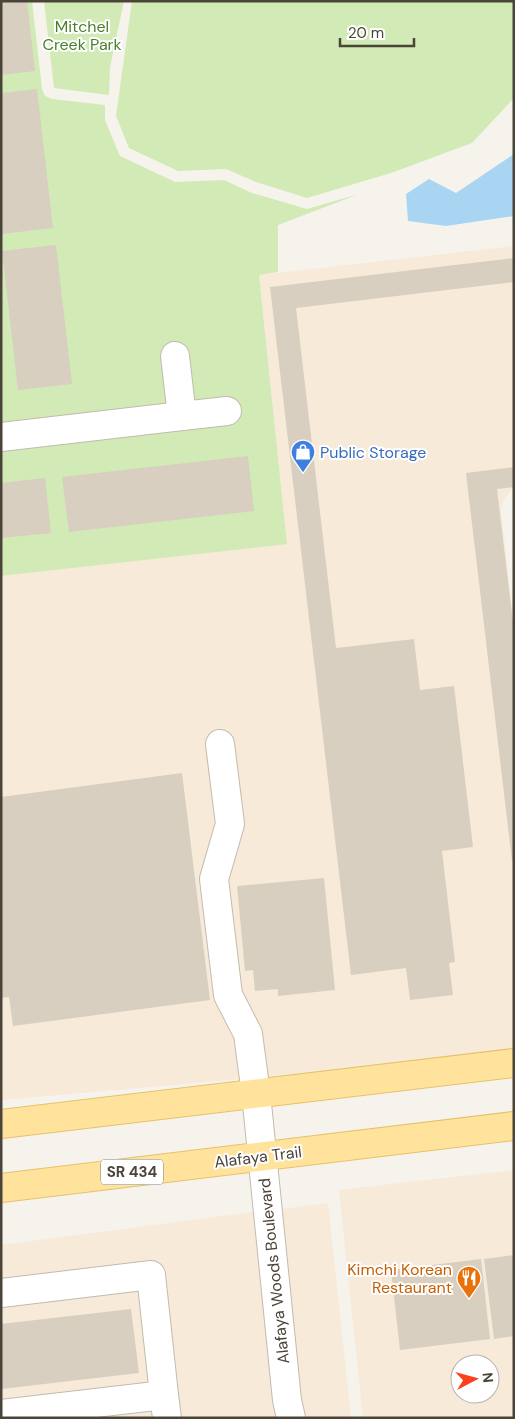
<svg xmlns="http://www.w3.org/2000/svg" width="515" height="1419" viewBox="0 0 515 1419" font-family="'DM Sans',sans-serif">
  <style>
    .commercial { fill: #f7ead8; fill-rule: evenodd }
    .green { fill: #d2eab5 }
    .water { fill: #a9d4f2 }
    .building { fill: #d8cfc1 }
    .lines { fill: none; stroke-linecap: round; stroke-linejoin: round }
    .minor-casing { stroke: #c2bbae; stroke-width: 30 }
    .major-casing { stroke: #e6c16a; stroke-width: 30 }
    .minor { stroke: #fff; stroke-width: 28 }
    .major { stroke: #ffe39c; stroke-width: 28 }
    .labels { text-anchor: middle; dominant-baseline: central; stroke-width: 4; stroke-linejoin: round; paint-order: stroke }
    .shield { fill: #fff; stroke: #817c74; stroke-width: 1 }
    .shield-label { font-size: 15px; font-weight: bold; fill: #4b4439 }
    .park-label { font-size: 16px; fill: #4a7f2a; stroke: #fff }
    .shop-label { font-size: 16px; fill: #366cbe; stroke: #fff; text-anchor: start }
    .street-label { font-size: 16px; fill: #4b4439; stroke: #fff }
    .food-label { font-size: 16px; fill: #c56008; stroke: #fff; text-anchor: end }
  </style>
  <rect width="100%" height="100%" fill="#f6f3ec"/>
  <g class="commercial">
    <path d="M 514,246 L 514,485 L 503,502 L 501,509 L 514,626 L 514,1051 L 368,1068 L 1,1100 L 1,576 L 287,543 L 259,275 Z"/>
    <path d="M 514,1170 L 514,1418 L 363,1418 L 339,1190 ZM 460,1364 L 490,1364 L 490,1394 L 460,1394 Z"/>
    <path d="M 328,1203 L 351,1418 L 305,1418 L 301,1398 L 282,1209 Z"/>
    <path d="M 253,1212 L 273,1402 L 276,1418 L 1,1418 L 1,1245 Z"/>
  </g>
  <g class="green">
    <path d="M 1,1 L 32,1 L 42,89 L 45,96 L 52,99 L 105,105 L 105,120 L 120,156 L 175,182 L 224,180 L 252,193 L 307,209 L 359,194 L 278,225 L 278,272 L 259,275 L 287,544 L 1,576 Z"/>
    <path d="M 44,1 L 124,1 L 110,67 L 109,95 L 54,88 Z"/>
    <path d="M 132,1 L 514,1 L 514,98 L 472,143 L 391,173 L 307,198 L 256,182 L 226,169 L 178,171 L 129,148 L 116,116 Z"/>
  </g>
  <path class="water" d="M 514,154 L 514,216 L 446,226 L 408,221 L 406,194 L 429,179 L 456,193 Z"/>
  <g class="building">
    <path d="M 1,1 L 27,1 L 35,71 L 1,75 Z"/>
    <path d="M 37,89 L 53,228 L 1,234 L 1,93 Z"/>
    <path d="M 56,245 L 72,384 L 18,390 L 2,251 Z"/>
    <path d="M 514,258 L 514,282 L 296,308 L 336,648 L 414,639 L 420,690 L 454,686 L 473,847 L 442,851 L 455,962 L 449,963 L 453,995 L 410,1000 L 406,968 L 351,975 L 270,287 Z"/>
    <path d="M 248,456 L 254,511 L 69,532 L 62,477 Z"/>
    <path d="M 514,467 L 514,487 L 497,489 L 514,631 L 514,861 L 512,861 L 466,473 Z"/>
    <path d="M 45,478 L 51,533 L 1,538 L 1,483 Z"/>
    <path d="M 182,773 L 210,1000 L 13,1026 L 9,997 L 1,998 L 1,797 Z"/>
    <path d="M 324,878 L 335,990 L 278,996 L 278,989 L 255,991 L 253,970 L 245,971 L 237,886 Z"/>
    <path d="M 514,1255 L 514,1336 L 494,1339 L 484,1259 Z"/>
    <path d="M 481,1259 L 490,1339 L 400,1350 L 391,1270 Z"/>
    <path d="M 131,1309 L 139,1373 L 1,1389 L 1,1324 Z"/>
  </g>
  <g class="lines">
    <defs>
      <g id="minor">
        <path d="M 182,416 L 227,411"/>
        <path d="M 1,437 L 182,416 L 175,356"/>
        <path d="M 220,744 L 230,824 L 214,879 L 228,995 L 248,1034 L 256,1094 L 287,1400 L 291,1418"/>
        <path d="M 1,1293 L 151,1275 L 164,1395"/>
        <path d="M 1,1414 L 164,1395 L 167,1418"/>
      </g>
      <g id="major">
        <path d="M 1,1124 L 514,1063"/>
        <path d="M 1,1188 L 514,1126"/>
      </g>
    </defs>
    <use href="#minor" class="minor-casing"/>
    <use href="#major" class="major-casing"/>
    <use href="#minor" class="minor"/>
    <use href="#major" class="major"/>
  </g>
  <defs>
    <symbol id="shop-pin" viewBox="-11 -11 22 30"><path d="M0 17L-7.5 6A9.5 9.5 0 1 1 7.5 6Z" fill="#3f7fe0" stroke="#fff"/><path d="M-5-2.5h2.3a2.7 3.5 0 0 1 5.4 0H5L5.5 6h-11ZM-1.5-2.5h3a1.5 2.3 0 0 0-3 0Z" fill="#fff"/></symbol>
    <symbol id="restaurant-pin" viewBox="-11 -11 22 30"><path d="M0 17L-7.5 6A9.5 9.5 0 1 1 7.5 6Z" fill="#e8710a" stroke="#fff"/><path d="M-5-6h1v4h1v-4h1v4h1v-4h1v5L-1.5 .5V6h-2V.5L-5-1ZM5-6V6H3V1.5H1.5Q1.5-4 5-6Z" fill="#fff"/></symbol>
  </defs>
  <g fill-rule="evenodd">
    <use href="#shop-pin" x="289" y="438" width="28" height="38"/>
    <use href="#restaurant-pin" x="455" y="1264" width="28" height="38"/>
  </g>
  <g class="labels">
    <rect class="shield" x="101" y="1159.5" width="62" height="25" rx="4"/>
    <g class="shield-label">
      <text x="132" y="1172">SR 434</text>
    </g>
    <g class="park-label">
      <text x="82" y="26">Mitchel<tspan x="82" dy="18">Creek Park</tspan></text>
    </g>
    <g class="shop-label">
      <text x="320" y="452">Public Storage</text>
    </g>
    <g class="street-label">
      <text transform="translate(258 1157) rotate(-7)">Alafaya Trail</text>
      <text transform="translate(274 1271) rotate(-96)">Alafaya Woods Boulevard</text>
    </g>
    <g class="food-label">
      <text x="452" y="1269">Kimchi Korean<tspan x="452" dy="18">Restaurant</tspan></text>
    </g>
  </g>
  <rect width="515" height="1419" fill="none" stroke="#4b4439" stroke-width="5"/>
  <g transform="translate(475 1379) rotate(84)"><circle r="24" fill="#ffffff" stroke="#b7b4b0"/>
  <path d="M0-4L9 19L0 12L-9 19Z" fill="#fc3f1d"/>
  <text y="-8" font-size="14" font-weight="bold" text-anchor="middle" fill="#4b4439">N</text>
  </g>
  <path d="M340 38v8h74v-8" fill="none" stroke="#4b4439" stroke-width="2.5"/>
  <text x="348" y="38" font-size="15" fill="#4b4439" stroke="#ffffff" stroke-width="4" paint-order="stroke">20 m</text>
</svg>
